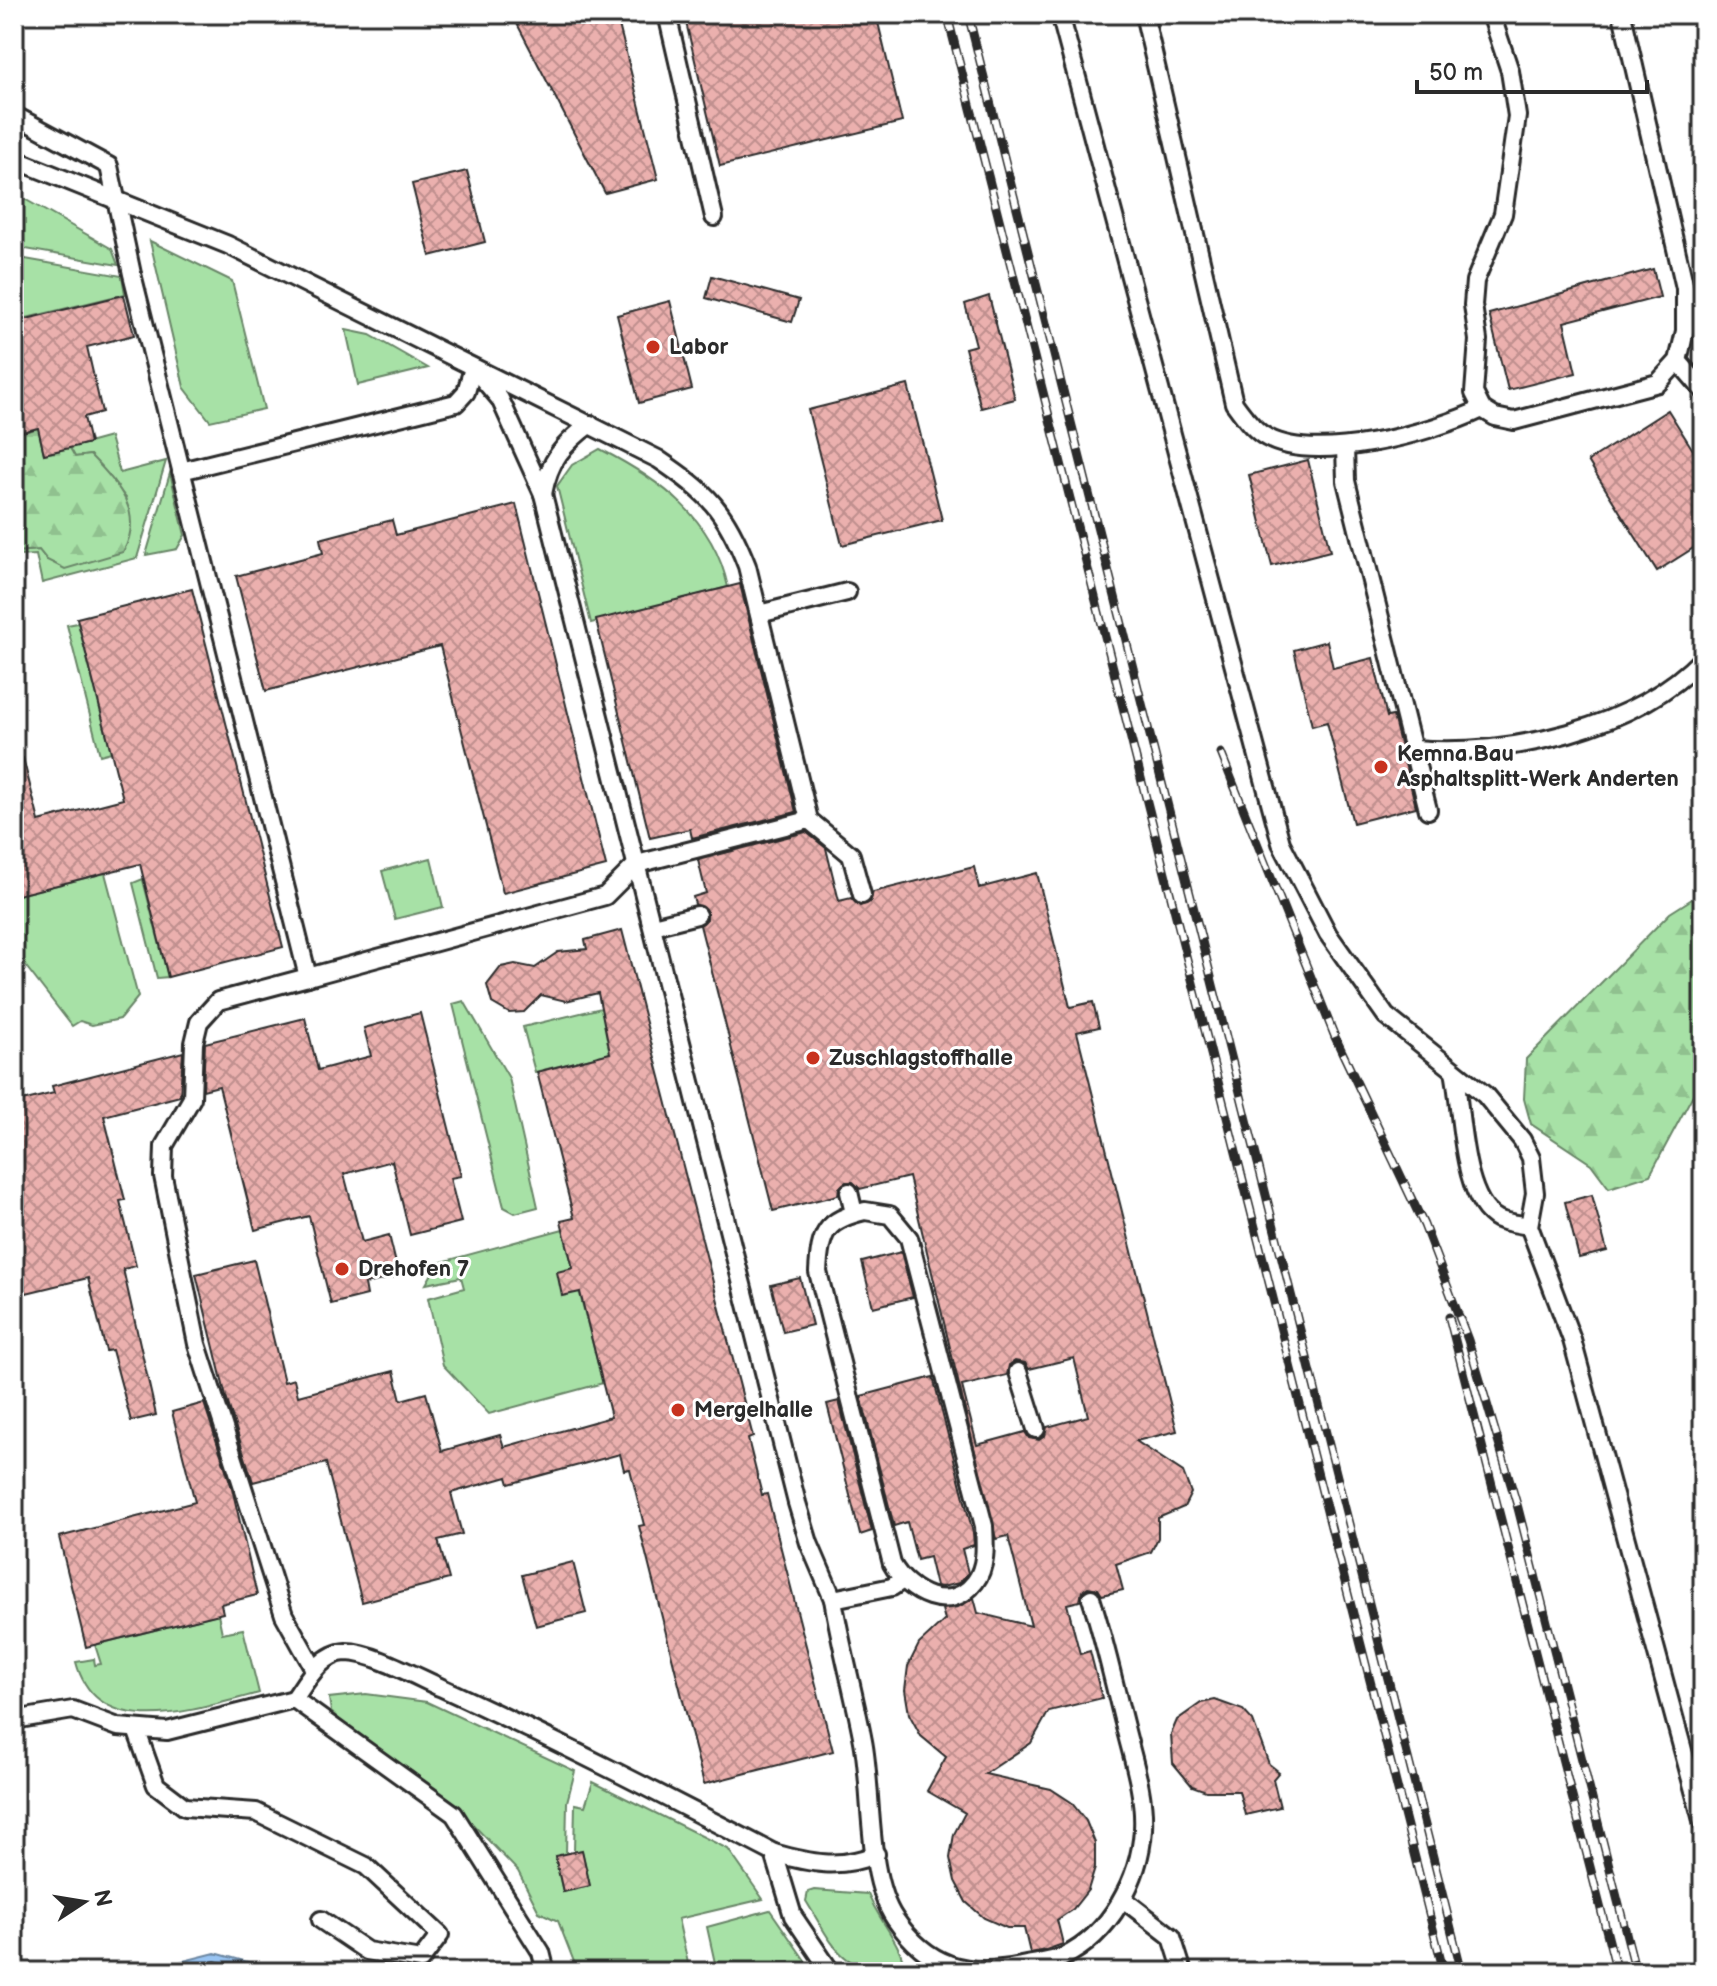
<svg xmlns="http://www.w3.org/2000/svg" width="1717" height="1986" viewBox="0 0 1717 1986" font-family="'Balsamiq Sans',sans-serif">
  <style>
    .green { fill: #a7e1a6; stroke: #698668; stroke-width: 2 }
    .forest { fill: url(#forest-firs); stroke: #698668; stroke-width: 2 }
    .water { fill: url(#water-waves); stroke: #6c87a2; stroke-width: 2 }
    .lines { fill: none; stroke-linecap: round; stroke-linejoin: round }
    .shore { stroke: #57687b; stroke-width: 2 }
    .building { fill: url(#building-cross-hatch); stroke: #2b2b2b; stroke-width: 2; fill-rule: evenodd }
    .lane-casing { stroke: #2b2b2b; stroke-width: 22 }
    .lane { stroke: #fff; stroke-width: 16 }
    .rail-casing { stroke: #2b2b2b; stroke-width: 9 }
    .rail { stroke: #fff; stroke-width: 6; stroke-dasharray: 18; stroke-linecap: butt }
    .poi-dot { fill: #c8321e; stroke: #fff; stroke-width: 3 }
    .labels { text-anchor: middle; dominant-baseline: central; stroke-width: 6; stroke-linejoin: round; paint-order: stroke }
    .poi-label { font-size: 22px; font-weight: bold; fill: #2b2b2b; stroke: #fff; text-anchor: start }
  </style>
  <defs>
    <pattern id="forest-firs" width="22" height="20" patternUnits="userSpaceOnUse" patternTransform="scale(2)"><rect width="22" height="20" fill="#a7e1a6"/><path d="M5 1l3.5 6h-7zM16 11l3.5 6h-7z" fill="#90c18f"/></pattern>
    <pattern id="water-waves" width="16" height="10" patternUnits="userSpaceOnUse" patternTransform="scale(2)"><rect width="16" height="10" fill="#98c4f2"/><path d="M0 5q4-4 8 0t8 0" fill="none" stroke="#7c9fc4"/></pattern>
    <pattern id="building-cross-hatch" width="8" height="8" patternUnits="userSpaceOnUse" patternTransform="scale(2)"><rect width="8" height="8" fill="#ebb0ae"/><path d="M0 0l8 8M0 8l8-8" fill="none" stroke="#bf8f8e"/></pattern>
  </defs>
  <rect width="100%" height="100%" fill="#fff"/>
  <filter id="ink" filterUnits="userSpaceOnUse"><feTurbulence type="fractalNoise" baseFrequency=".0125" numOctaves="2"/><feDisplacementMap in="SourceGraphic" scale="16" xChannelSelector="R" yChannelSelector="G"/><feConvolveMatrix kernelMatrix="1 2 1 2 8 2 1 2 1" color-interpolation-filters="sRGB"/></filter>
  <g filter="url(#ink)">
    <g class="green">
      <path d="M 14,193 L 112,249 L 118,265 L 14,247 Z"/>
      <path d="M 150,241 L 232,281 L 264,409 L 210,421 L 184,387 Z"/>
      <path d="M 14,257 L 122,276 L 125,294 L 14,321 Z"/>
      <path d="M 346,330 L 370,335 L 428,368 L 358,385 Z"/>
      <path d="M 110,437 L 120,473 L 166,461 L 137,558 L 42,583 L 36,555 L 17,556 L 14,560 L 14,552 L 39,550 L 47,560 L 126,498 L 90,455 L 75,457 L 70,448 Z"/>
      <path d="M 600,449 C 660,480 713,517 728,587 L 591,623 L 557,486 L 572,465 Z"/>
      <path d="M 170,473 L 185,535 L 177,549 L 146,555 Z"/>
      <path d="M 78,623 L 111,752 L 100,755 L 67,625 Z"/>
      <path d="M 431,858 L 443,907 L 395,919 L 382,871 Z"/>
      <path d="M 105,873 L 138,997 L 120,1019 L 92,1025 L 80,1021 L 72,1026 L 14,951 L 14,896 Z"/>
      <path d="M 143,879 L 143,880 L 168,977 L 157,978 L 133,883 Z"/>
      <path d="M 464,1001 L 509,1078 L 538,1207 L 515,1213 L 504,1207 L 453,1004 Z"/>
      <path d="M 601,1008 L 651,1043 L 535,1072 L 523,1027 Z"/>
      <path d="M 563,1229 L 603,1383 L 489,1414 L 443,1365 L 428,1298 L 464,1288 L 461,1277 L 426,1284 L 438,1263 Z"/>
      <path d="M 218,1614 L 222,1633 L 243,1629 L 259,1693 C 203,1707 98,1746 76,1662 L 94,1659 L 95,1665 L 101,1664 L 95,1645 Z"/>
      <path d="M 366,1694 L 427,1702 L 575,1771 L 567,1802 L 566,1854 L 555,1857 L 563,1892 L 590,1886 L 582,1851 L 574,1852 L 575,1804 L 585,1806 L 593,1782 L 728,1849 L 763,1899 L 678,1919 L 690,1972 L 578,1972 L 558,1921 L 539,1912 L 518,1871 L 461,1812 L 413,1772 L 358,1736 L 331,1712 L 329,1698 Z"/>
      <path d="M 814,1890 L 868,1894 C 877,1918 903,1945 904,1968 L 901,1972 C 840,1972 835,1948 806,1901 L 808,1892 Z"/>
      <path d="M 770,1910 L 813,1972 L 717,1972 L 707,1927 Z"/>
    </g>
    <g class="forest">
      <path d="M 38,428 L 44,454 L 70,448 L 75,457 L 90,455 C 118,483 145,513 123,552 L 65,569 L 47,560 L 39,550 L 14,552 L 14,434 Z"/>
      <path d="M 1703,892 L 1703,1076 L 1650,1175 L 1609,1188 L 1591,1164 L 1531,1124 L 1524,1099 L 1526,1059 L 1670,913 Z"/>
    </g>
    <path class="water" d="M 215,1953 L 284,1972 L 140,1972 Z"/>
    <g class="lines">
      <path class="shore" d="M 172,1972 L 215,1961 L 255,1972"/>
    </g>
    <g class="building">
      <path d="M 512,14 L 602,14 L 605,24 L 618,21 L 658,179 L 605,193 Z"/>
      <path d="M 684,14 L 876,14 L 902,122 L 720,166 Z"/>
      <path d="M 467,171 L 485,242 L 430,256 L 412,184 Z"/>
      <path d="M 1653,269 L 1660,297 L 1564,322 L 1576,373 L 1508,390 L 1489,314 Z"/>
      <path d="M 712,276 L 799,300 L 792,322 L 706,298 Z"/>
      <path d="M 124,295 L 134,335 L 87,347 L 102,412 L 84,417 L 90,443 L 44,454 L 38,428 L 14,434 L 14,322 Z"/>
      <path d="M 989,296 L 1015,399 L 981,408 L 965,348 L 976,345 L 965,304 Z"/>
      <path d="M 670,301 L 692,389 L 639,403 L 617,315 Z"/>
      <path d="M 908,385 L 942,520 L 842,545 L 808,410 Z"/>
      <path d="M 1668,410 L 1703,466 L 1703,542 L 1657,571 L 1588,461 Z"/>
      <path d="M 1308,460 L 1330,551 L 1272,566 L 1249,475 Z"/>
      <path d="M 516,504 L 606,866 L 503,893 L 440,646 L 266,691 L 236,576 L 323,553 L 320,539 L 392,520 L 396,535 Z"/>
      <path d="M 740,584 L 796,812 L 692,838 L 690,829 L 650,838 L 596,620 Z"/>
      <path d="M 192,589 L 283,947 L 168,977 L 140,864 L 14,896 L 14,760 L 23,758 L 39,821 L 123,799 L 77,618 Z"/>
      <path d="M 1327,641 L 1333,668 L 1373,658 L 1387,717 L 1393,716 L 1416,807 L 1353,823 L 1327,722 L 1312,726 L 1294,650 Z"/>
      <path d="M 806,832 L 826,848 L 839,901 L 851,898 L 860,906 L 870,902 L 873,892 L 974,867 L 979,888 L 1037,873 L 1070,1007 L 1093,1002 L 1099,1027 L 1077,1032 L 1177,1431 L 1136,1441 L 1183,1472 L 1191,1493 L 1184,1507 L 1158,1518 L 1158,1538 L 1151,1552 L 1116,1564 L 1123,1590 L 1102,1595 L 1098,1589 L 1088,1587 L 1082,1591 L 1080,1601 L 1067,1604 L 1080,1654 L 1090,1651 L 1102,1698 L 1049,1711 L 1031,1743 L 985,1774 L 1051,1789 L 1071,1802 L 1086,1821 L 1095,1843 L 1095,1867 L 1088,1890 L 1073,1909 L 1057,1920 L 1063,1944 L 1046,1950 L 1030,1953 L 1024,1928 L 1007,1928 L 984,1918 L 966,1902 L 955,1881 L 950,1858 L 954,1834 L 965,1813 L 927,1791 L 946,1757 L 921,1736 L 909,1714 L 905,1690 L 908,1666 L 919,1644 L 945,1620 L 942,1609 L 958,1607 L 974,1598 L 978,1613 L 1031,1626 L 1008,1536 L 996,1539 L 909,1177 L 860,1189 L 853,1182 L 846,1182 L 839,1188 L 838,1195 L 773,1211 L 700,925 L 707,919 L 707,912 L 695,904 L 693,897 L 706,893 L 698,860 ZM 1074,1358 L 1088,1416 L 1047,1427 L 1045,1436 L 1039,1440 L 1029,1438 L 1025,1432 L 977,1445 L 962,1386 L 1007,1375 L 1009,1365 L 1015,1361 L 1025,1363 L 1029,1369 Z"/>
      <path d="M 622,930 L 753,1437 L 748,1439 L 762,1495 L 767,1494 L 833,1751 L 704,1784 L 639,1526 L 644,1525 L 630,1469 L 624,1470 L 620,1454 L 509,1484 L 507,1477 L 451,1493 L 462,1534 L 438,1540 L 449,1579 L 362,1602 L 326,1463 L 253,1482 L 226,1397 L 196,1274 L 254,1260 L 284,1382 L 294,1379 L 298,1396 L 394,1371 L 401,1400 L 426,1393 L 442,1451 L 500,1435 L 504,1447 L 611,1417 L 580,1292 L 562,1296 L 557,1272 L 573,1268 L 561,1221 L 574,1218 L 537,1072 L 610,1053 L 598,993 L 566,1001 L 541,995 L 524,1012 L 509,1013 L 492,1003 L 487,985 L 501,967 L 515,964 L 535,968 L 558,952 L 587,949 L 585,940 Z"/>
      <path d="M 420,1013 L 461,1176 L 450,1178 L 461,1222 L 410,1235 L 392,1161 L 344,1174 L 362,1242 L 389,1235 L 399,1276 L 365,1284 L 367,1295 L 331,1304 L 309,1216 L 255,1230 L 219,1086 L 203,1090 L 205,1043 L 305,1018 L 318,1070 L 371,1056 L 364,1028 Z"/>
      <path d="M 183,1052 L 180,1096 L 104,1116 L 125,1200 L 120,1201 L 136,1266 L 123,1269 L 156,1415 L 131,1421 L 112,1350 L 106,1351 L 88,1278 L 14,1296 L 14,1103 L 54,1093 L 52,1086 Z"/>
      <path d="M 1592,1195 L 1607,1251 L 1579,1258 L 1565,1202 Z"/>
      <path d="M 901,1252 L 913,1297 L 873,1307 L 862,1262 Z"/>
      <path d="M 800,1278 L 812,1325 L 783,1332 L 771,1285 Z"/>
      <path d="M 933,1377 L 973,1533 L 974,1545 L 962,1549 L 968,1573 L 959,1583 L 942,1587 L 936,1586 L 929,1557 L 917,1560 L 907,1522 L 894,1526 L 861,1396 Z"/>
      <path d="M 839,1401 L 872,1531 L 860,1535 L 827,1404 Z"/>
      <path d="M 204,1403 L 232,1488 L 257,1595 L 221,1604 L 223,1613 L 86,1647 L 59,1537 L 195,1502 L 172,1412 Z"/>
      <path d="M 573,1562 L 586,1613 L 536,1626 L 522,1575 Z"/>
      <path d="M 1215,1700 L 1243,1710 L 1253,1721 L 1269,1764 L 1279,1772 L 1273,1779 L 1280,1807 L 1245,1815 L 1239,1791 L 1206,1791 L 1192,1786 L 1173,1763 L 1171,1734 L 1177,1720 L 1201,1703 Z"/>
      <path d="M 582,1850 L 590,1886 L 563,1892 L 555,1856 Z"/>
    </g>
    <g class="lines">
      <defs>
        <g id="lane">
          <path d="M 667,14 L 714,217"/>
          <path d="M 1060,14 L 1281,843 L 1328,934 L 1386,1016 L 1485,1095 L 1522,1140 L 1531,1158 L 1535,1193 L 1529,1226 L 1572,1340 L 1703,1824"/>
          <path d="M 1144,14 L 1234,403 C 1242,414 1251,427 1263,435 C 1311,467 1434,432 1482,409"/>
          <path d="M 1491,14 L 1510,71 L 1517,116 L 1503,214 L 1475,281 L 1473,305 L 1478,340 L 1474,393 L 1482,409 L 1495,417 L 1514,421 L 1658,383 L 1678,361 L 1685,331 L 1685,288 L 1622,14"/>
          <path d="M 14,115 L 109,166 L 132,274 L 308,977 L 605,896 L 637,864 L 809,820"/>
          <path d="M 14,159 L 228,245 L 658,459 C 708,493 725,509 747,566 L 809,820 L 851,855 L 862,895"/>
          <path d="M 1678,361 L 1703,390"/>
          <path d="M 477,372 L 500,399 L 543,494 C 549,461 563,444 590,424"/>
          <path d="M 1345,447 L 1346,481 L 1428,810"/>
          <path d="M 181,471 L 456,403 L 466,392 L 473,368"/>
          <path d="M 543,494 L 797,1503 L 809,1543 L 833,1599"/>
          <path d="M 759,614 L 847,592"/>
          <path d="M 1414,749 C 1509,757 1635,729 1703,658"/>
          <path d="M 653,926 L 697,915"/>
          <path d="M 308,977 L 218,1001 L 199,1022 L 194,1043 L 192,1098 L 164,1146 L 163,1176 L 197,1344 L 284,1615 L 314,1669"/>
          <path d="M 1454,1071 C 1462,1109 1461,1201 1498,1219 C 1507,1223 1519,1224 1529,1226"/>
          <path d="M 849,1192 L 854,1213"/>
          <path d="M 865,1211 L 890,1215 L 909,1238 L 984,1526 C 985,1544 987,1566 975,1582 C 950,1615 908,1593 892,1564 L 818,1272 C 820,1233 825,1220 865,1211 Z"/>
          <path d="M 1018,1372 L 1036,1429"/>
          <path d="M 901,1581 L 892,1587 L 833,1599 C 841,1647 854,1693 863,1741 C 873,1793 866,1876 895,1919 C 928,1967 966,1977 1021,1966 C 1034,1963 1051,1962 1063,1957 C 1110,1935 1140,1879 1143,1829 C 1145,1795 1133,1760 1125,1727 C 1114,1684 1105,1641 1091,1598"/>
          <path d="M 294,1699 C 306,1682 321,1653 346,1652 C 372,1652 417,1677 442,1688 C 554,1739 664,1796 774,1853 C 809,1863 840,1870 876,1854"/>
          <path d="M 14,1720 L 73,1710 L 118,1727 L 167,1731 L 294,1699 L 454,1814 L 541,1952 L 546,1972"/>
          <path d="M 136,1729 L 156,1785 L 185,1807 L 256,1812 L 366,1866 L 440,1935 L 421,1960 L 367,1951 L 321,1920"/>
          <path d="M 774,1853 L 793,1916 L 831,1972"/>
          <path d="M 1123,1899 L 1172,1937 L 1183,1972"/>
        </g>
      </defs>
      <use href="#lane" class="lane-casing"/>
      <use href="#lane" class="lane"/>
      <defs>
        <g id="rail">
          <path d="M 947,14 L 1444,1972"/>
          <path d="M 968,14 L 1462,1972"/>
          <path d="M 1221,753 L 1335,1037 L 1424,1225 L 1468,1340 L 1518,1508 L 1636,1972"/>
          <path d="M 1449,1317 L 1617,1972"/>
        </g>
      </defs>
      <use href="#rail" class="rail-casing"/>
      <use href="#rail" class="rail"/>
    </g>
  </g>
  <g class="poi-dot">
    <circle cx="653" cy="347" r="8"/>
    <circle cx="1381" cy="767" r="8"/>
    <circle cx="813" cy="1058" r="8"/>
    <circle cx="342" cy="1269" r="8"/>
    <circle cx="678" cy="1410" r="8"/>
  </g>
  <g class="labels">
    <g class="poi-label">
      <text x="669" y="347">Labor</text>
      <text x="1397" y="754">Kemna Bau<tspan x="1397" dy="25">Asphaltsplitt-Werk Anderten</tspan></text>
      <text x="829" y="1058">Zuschlagstoffhalle</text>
      <text x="358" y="1269">Drehofen 7</text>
      <text x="694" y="1410">Mergelhalle</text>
    </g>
  </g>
  <rect width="1717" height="1986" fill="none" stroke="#fff" stroke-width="48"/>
  <rect x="24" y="24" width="1669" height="1938" fill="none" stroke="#2b2b2b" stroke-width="3" filter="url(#ink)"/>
  <g transform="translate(84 1902) rotate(78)" stroke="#ffffff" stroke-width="6" paint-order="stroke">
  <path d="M0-6L14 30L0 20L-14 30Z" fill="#2b2b2b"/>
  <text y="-12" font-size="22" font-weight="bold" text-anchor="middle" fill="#2b2b2b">N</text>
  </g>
  <path d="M1417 80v12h230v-12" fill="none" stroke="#2b2b2b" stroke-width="4"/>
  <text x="1429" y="80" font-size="24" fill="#2b2b2b" stroke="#ffffff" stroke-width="6" paint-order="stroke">50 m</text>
</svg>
